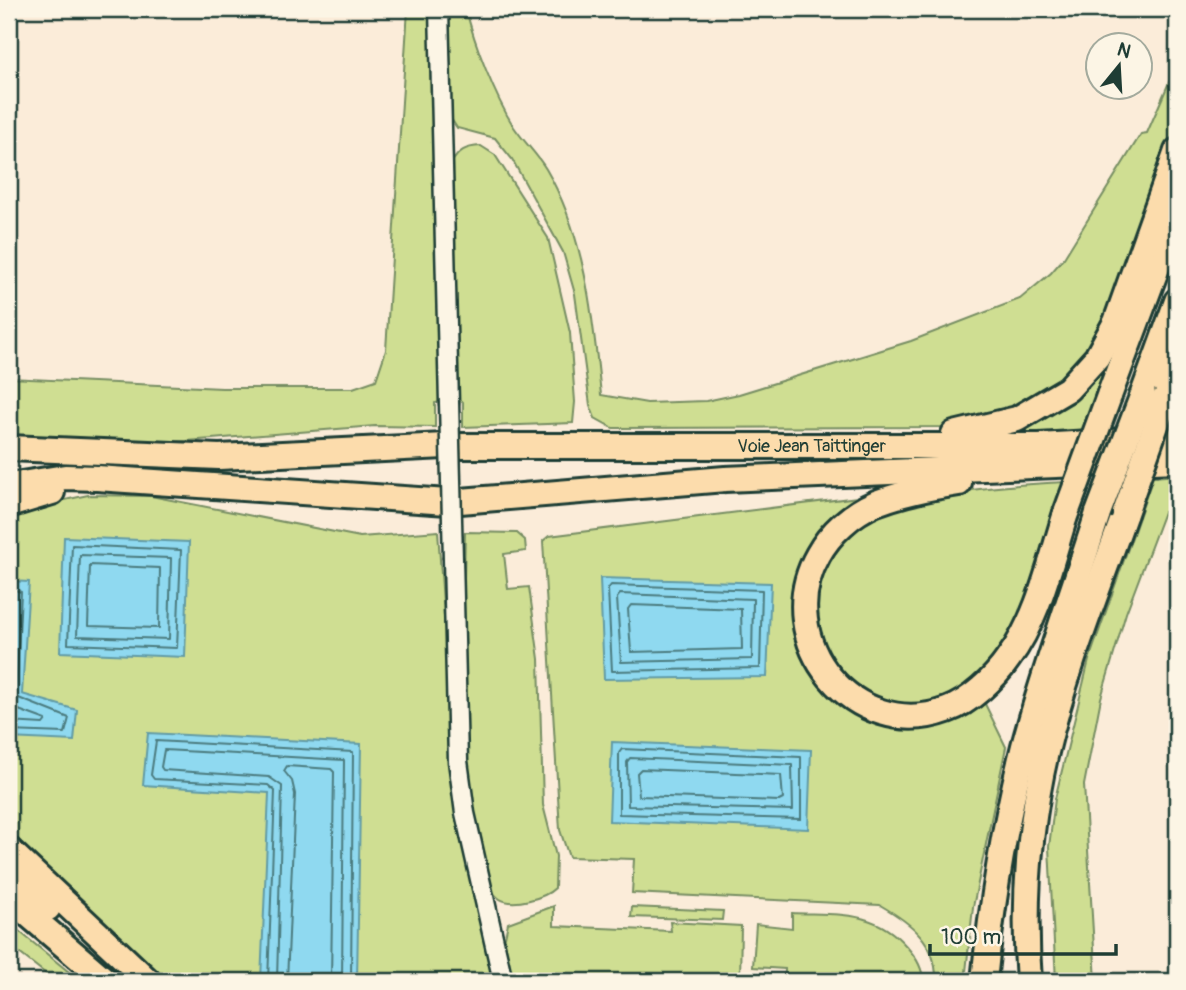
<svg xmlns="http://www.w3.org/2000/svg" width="1186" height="990" viewBox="0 0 1186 990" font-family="Pangolin,sans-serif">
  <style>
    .green { fill: #cfde92; stroke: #778e63; stroke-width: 2 }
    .water { fill: #8fd9f0; stroke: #629ba5; stroke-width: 2 }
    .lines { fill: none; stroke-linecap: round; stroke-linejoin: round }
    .shore { stroke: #4c7b7f; stroke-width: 2 }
    .minor-casing { stroke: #1f3d34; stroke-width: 23 }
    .highway-casing { stroke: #1f3d34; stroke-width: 30 }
    .minor { stroke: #fcf5e5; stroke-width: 18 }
    .highway { stroke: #fcdcac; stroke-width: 24 }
    .minor-bridge-casing { stroke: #1f3d34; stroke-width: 23; stroke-linecap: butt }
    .highway-bridge-casing { stroke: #1f3d34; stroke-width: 30; stroke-linecap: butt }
    .minor-bridge { stroke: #fcf5e5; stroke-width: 18 }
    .highway-bridge { stroke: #fcdcac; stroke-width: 24 }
    .labels { text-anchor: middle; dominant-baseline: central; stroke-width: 6; stroke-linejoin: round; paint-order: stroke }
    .street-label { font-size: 18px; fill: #1f3d34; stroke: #fcf5e5 }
  </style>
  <rect width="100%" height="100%" fill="#fbecd9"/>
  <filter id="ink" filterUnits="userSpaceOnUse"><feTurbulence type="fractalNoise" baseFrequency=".0143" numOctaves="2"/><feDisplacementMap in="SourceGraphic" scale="14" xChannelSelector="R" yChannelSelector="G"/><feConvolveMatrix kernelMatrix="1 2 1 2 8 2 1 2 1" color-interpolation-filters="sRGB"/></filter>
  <g filter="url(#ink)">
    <g class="green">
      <path d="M 408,9 L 432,9 L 441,402 L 435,403 L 435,427 L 375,426 L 162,443 L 9,437 L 9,378 L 222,388 L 353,388 L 376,380 L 386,350 Z"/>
      <path d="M 447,9 L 466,9 C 474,43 495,97 514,127 C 524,142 537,154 546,169 C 586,237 593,319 601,395 L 647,403 L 706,401 L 739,394 L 911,341 L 1020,299 L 1051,273 L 1064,258 L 1141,134 L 1147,133 L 1177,64 L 1177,127 L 1118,286 L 1099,332 L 1083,360 L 1058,382 L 1002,418 L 948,427 L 613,428 L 595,418 L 590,405 L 575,294 L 563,252 L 512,159 L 495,138 L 457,128 L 450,117 Z"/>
      <path d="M 481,146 L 495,155 L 548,238 L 570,333 L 575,402 L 573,423 L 463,427 L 463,402 L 458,401 L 451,164 C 459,150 465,147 481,146 Z"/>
      <path d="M 1141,279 L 1086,431 L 1000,434 L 1068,395 Z"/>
      <path d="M 1177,475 L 1177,510 L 1164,512 L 1126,613 L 1101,698 L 1084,785 L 1096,981 L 1056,981 L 1049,847 L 1055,799 L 1089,660 L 1153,477 Z"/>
      <path d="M 1067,482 C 1047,540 1029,619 989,666 C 949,714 886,721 843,674 C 833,663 821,649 817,634 C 816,628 817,620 817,613 C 817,573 830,542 866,521 C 921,490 1006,485 1067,482 Z"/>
      <path d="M 88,495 L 151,496 L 360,537 L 438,531 L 451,717 L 496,981 L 162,981 L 9,840 L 9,512 Z"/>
      <path d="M 866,496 L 825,529 L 806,654 L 892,722 L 990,688 L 985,704 L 1006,747 L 973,907 L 965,981 L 936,981 C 937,942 911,923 880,905 L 632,893 L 634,859 L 569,857 L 560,830 L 543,541 L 549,536 Z"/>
      <path d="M 465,532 L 517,533 L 525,540 L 526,551 L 504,554 L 508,589 L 529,587 L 539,659 L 543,805 L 556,856 L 555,888 C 545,898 513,907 500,899 C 495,896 492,890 488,886 L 467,782 L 462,668 Z"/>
      <path d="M 554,906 L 554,926 L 671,931 L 670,922 L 741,926 L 740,981 L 510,981 L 503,946 L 508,923 Z"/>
      <path d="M 632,907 L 723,911 L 722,920 L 631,917 Z"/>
      <path d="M 792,913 C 837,915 875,909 907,947 C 915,956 923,969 923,981 L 785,981 L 785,969 L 753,967 L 756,924 L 792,928 Z"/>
      <path d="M 9,923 L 80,981 L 55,981 L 9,945 Z"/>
    </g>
    <g class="water">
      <path d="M 64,537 L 189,542 L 185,657 L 60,652 Z"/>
      <path d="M 600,578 L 771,583 L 767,677 L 604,679 Z"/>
      <path d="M 9,581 L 29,582 L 22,694 L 77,710 L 74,741 L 9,738 Z"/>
      <path d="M 148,733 L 361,744 L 357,981 L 261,981 L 269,793 L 143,785 Z"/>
      <path d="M 612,742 L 811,750 L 808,829 L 609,821 Z"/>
    </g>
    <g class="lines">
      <g class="shore">
        <path d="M 72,545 L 181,550 L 177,648 L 68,644 Z"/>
        <path d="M 80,555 L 171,558 L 169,639 L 77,636 Z"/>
        <path d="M 90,565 L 160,568 L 159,628 L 88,626 Z"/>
        <path d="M 611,585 L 762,590 L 760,668 L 612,671 L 608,589 Z"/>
        <path d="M 9,588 L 21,592 L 16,697 L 69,718 L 65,733 L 9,731"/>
        <path d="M 620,594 L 753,599 L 752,659 L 621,662 L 617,598 Z"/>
        <path d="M 631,605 L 741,609 L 742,649 L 631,652 L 628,609 Z"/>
        <path d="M 9,703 L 16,709 L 46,720 L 43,724 L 9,722"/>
        <path d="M 622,749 L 801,757 L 801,819 L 619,814 L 619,753 Z"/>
        <path d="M 630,758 L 792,765 L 793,810 L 628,806 L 627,762 Z"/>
        <path d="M 641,769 L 781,775 L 783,799 L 779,801 L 639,796 L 637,773 Z"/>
        <path d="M 268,981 L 275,791 L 268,785 L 154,779 L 151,775 L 156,741 L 353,752 L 351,981"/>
        <path d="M 277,981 L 282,786 L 269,777 L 163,770 L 161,767 L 164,750 L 344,760 L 342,981"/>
        <path d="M 287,981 L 295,794 L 292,781 L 284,771 L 287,766 L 331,769 L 334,772 L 331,981"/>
      </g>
      <defs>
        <g id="minor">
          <path d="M 439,9 L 449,403"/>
          <path d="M 453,559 L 458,761 L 465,813 L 503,981"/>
        </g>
        <g id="highway">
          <path d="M 1143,394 L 1177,301"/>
          <path d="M 1167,394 L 1177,366"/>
          <path d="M 1109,396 L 1177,214"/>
          <path d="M 954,434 L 1017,419 L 1068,389 L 1097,357 L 1116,322 L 1177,151"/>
          <path id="s1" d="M 9,448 L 219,457 L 445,446 L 1039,446 L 1177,438"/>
          <path d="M 959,483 C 932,487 902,493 876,503 C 852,513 830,533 818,555 C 770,640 855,744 947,710 C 970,702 995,678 1008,659 C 1038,619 1050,564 1065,516"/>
          <path d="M 9,486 L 65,477 L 97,478 L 448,502 L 725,479 L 1177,460"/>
          <path d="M 9,505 L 52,492"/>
          <path d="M 9,850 L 148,981"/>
          <path d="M 9,875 L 48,908"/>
          <path d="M 9,898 L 106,981"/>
          <path d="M 984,981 C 992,902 1005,822 1024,746 C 1045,667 1074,590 1098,513"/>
          <path d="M 1029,981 C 1023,906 1029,826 1046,752 C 1065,671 1097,592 1125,513"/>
        </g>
      </defs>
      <use href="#minor" class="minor-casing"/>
      <use href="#highway" class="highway-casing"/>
      <use href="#minor" class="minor"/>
      <use href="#highway" class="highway"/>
      <defs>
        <path id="minor-bridge" d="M 449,403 L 453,559"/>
        <g id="highway-bridge">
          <path d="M 1098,513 L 1143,394"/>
          <path d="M 1125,513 L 1167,394"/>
          <path d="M 1065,516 L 1109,396"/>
        </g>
      </defs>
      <use href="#minor-bridge" class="minor-bridge-casing"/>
      <use href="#highway-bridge" class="highway-bridge-casing"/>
      <use href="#minor-bridge" class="minor-bridge"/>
      <use href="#highway-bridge" class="highway-bridge"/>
    </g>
  </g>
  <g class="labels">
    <g class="street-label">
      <text stroke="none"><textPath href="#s1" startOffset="803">Voie Jean Taittinger</textPath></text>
    </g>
  </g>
  <rect width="1186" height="990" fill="none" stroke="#fcf5e5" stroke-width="35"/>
  <rect x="18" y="18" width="1151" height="955" fill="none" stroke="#1f3d34" stroke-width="2.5" filter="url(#ink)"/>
  <g transform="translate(1119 66) rotate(18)"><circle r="33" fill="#fcf5e5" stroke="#a4ab9e" stroke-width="2"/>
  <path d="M0-5L12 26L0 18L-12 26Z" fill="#1f3d34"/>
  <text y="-10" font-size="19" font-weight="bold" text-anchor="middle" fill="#1f3d34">N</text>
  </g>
  <path d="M930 944v10h186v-10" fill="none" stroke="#1f3d34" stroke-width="3.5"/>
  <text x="941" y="944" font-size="21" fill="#1f3d34" stroke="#fcf5e5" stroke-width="5" paint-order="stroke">100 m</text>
</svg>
